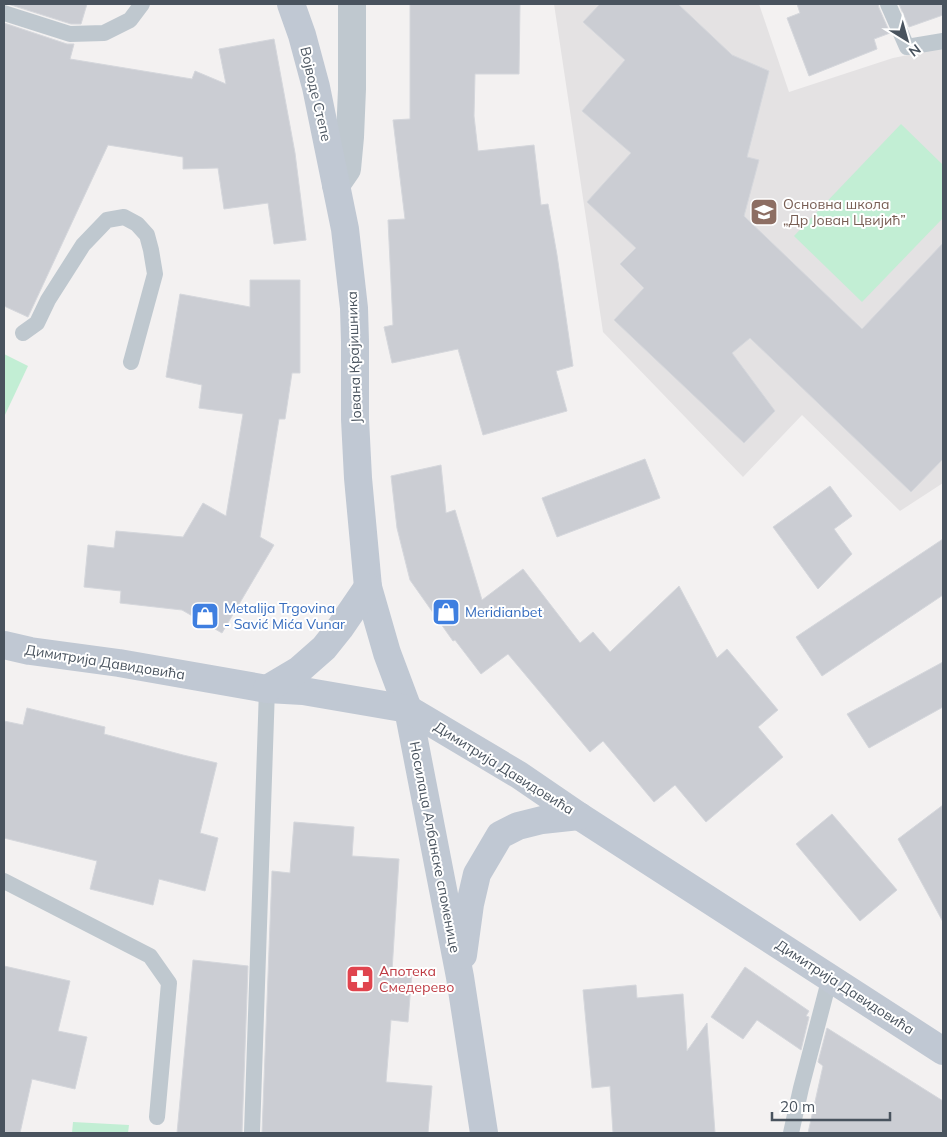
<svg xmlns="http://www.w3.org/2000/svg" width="947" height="1137" viewBox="0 0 947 1137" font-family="Mulish,sans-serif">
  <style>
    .education { fill: #e4e2e3 }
    .green { fill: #c2eed4 }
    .building { fill: #cbcdd3; stroke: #d5d7dc }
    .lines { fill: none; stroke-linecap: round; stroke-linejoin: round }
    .lane { stroke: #bfc8cf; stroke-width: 16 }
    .street { stroke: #bfc8cf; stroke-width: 28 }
    .secondary { stroke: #c0c8d3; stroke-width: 28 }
    .labels { text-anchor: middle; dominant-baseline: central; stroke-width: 4; stroke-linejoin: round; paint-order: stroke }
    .street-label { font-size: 14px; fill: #49535e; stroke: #fff }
    .education-label { font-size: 14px; fill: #785e54; stroke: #fff; text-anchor: start }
    .shop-label { font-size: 14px; fill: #366cbe; stroke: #fff; text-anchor: start }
    .health-label { font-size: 14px; fill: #be3a42; stroke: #fff; text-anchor: start }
  </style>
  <rect width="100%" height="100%" fill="#f3f1f1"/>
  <path class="education" d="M 554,4 L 759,4 L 789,92 L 893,58 L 943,48 L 943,483 L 900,511 L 802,415 L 743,477 L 603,332 Z"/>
  <g class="green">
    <path d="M 901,124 L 943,165 L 943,218 L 862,302 L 794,236 Z"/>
    <path d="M 4,354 L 28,366 L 4,417 Z"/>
    <path d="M 73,1122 L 129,1125 L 128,1133 L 72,1133 Z"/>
  </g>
  <g class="building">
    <path d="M 8,4 L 87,4 L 81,24 L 71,24 Z"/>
    <path d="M 410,4 L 520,4 L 519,74 L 475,74 L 474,116 L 478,151 L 534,145 L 541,205 L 548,204 L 557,255 L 573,366 L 556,371 L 567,411 L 483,435 L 458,349 L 392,363 L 384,327 L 393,325 L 388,220 L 405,219 L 393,120 L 410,119 Z"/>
    <path d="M 600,4 L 678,4 L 732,55 L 769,71 L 747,157 L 759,160 L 744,216 L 862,329 L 943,243 L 943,459 L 911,492 L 750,338 L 732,353 L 775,411 L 744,443 L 614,320 L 644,288 L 620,264 L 636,248 L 587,202 L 631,153 L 582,111 L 625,60 L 583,22 Z"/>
    <path d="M 797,4 L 878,4 L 879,8 L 890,33 L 874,39 L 877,49 L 809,76 L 787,18 L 800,13 Z"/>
    <path d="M 899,4 L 943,4 L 943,15 L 909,27 Z"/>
    <path d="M 4,23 L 67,44 L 74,44 L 70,59 L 192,79 L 195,71 L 226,84 L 219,49 L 274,39 L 295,153 L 306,240 L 274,244 L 268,203 L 224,209 L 218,168 L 183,169 L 183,157 L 108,145 L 28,317 L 4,306 Z"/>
    <path d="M 250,280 L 300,280 L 300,373 L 292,373 L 285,419 L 279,419 L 260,537 L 274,545 L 222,633 L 182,610 L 120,603 L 121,591 L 84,587 L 88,545 L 114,548 L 116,531 L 183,537 L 203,503 L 226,516 L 243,414 L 199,408 L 202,385 L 166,377 L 180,294 L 250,307 Z"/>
    <path d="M 645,459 L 660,498 L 557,537 L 542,498 Z"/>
    <path d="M 441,465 L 446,513 L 455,510 L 482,600 L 523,569 L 580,643 L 593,632 L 610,652 L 679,586 L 717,658 L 727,649 L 778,710 L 758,727 L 783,757 L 706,822 L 675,785 L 654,802 L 603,741 L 590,752 L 508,654 L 481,674 L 455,640 L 453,641 L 410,580 L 397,528 L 391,476 Z"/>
    <path d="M 830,486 L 852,516 L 834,529 L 852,554 L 818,589 L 773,527 Z"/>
    <path d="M 943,539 L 943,595 L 822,676 L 796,637 Z"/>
    <path d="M 943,662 L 943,707 L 869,748 L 847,714 Z"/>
    <path d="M 27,708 L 105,727 L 104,734 L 183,755 L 217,763 L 200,833 L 218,838 L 205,891 L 159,879 L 153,905 L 90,889 L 97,861 L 4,838 L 4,721 L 23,725 Z"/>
    <path d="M 943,805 L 943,922 L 898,839 Z"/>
    <path d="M 832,814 L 897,890 L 860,921 L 796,844 Z"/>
    <path d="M 294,822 L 354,827 L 352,856 L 399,859 L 392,971 L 412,972 L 408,1022 L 391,1020 L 386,1082 L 432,1086 L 428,1133 L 262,1133 L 272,871 L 290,873 Z"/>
    <path d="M 193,960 L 248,966 L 242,1133 L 177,1133 Z"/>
    <path d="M 4,966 L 70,981 L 58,1031 L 87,1037 L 75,1089 L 32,1079 L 20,1133 L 4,1133 Z"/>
    <path d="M 745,967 L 809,1011 L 806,1016 L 809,1017 L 801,1050 L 757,1020 L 743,1039 L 711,1017 Z"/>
    <path d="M 636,985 L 637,998 L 683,994 L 687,1051 L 707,1023 L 715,1133 L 613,1133 L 610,1086 L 592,1088 L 583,990 Z"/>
    <path d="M 827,1028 L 943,1101 L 943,1133 L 808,1133 L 823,1066 L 818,1062 Z"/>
  </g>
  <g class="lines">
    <g class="lane">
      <path d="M 888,4 L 907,47 L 943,41"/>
      <path d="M 4,13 L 70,34 L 104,33 L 130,20 L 142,4"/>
      <path d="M 23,333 L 37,323 L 48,300 L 83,245 L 107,220 L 124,217 L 137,224 L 147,235 L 151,250 L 155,274 L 131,362"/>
      <path d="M 4,881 L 150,956 L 169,983 L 157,1117"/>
      <path d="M 252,1133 L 267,689"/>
      <path d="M 791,1133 L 801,1088 L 830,977"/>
    </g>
    <path class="street" d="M 336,185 L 347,169 L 350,137 L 352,89 L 352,4"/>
    <g class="secondary">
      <path d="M 291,4 L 302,35 L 316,87 L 345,229 L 354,308 L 355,342 L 355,419 L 358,478 L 368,587 L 387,653 L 408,709 L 460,977 L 484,1133"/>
      <path d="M 4,645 L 30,651 L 119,663 L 267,689 L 303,691 L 408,709 L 519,775 L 579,816 L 943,1051"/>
      <path d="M 267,689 L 299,670 L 324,648 L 340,628 L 368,587"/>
      <path d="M 463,955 L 470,904 L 477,874 L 500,835 L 518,826 L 542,820 L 579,816"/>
    </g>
  </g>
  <defs>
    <symbol id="school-square" viewBox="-11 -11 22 22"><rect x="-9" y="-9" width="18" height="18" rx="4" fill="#8d6e63" stroke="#fff"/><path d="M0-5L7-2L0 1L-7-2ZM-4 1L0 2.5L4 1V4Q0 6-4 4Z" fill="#fff"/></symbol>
    <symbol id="shop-square" viewBox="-11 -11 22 22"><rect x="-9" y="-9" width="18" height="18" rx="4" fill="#3f7fe0" stroke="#fff"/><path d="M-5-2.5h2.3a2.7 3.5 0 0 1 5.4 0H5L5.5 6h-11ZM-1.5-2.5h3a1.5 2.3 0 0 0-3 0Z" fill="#fff"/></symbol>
    <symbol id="pharmacy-square" viewBox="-11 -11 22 22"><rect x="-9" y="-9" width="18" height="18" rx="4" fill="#e0444e" stroke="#fff"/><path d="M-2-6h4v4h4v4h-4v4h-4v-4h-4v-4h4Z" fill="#fff"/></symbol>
  </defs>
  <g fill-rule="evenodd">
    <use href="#school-square" x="748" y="196" width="32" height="32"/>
    <use href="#shop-square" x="430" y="596" width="32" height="32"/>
    <use href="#shop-square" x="189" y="600" width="32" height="32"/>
    <use href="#pharmacy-square" x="344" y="963" width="32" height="32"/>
  </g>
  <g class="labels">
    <g class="street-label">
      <text transform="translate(316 94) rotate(77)">Војводе Степе</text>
      <text transform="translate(354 357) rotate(-92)">Јована Крајишника</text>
      <text transform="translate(105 662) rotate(9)">Димитрија Давидовића</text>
      <text transform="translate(504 768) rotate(32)">Димитрија Давидовића</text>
      <text transform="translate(435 847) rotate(79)">Носилаца Албанске споменице</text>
      <text transform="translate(845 987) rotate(33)">Димитрија Давидовића</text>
    </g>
    <g class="education-label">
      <text x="783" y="204">Основна школа<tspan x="783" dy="16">„Др Јован Цвијић”</tspan></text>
    </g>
    <g class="shop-label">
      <text x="224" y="608">Metalija Trgovina<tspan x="224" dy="16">- Savić Mića Vunar</tspan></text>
      <text x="465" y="612">Meridianbet</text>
    </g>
    <g class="health-label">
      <text x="379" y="971">Апотека<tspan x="379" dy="16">Смедерево</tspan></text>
    </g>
  </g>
  <rect width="947" height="1137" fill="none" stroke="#49535e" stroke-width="10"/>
  <g transform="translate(907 40) rotate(143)" stroke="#ffffff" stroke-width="4" paint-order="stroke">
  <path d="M0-4L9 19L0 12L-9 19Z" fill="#49535e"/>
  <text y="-8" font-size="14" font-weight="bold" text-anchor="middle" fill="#49535e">N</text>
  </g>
  <path d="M772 1112v8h118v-8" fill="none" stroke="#49535e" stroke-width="2.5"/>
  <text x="780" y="1112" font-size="15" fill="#49535e" stroke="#ffffff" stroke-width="4" paint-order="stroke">20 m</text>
</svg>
